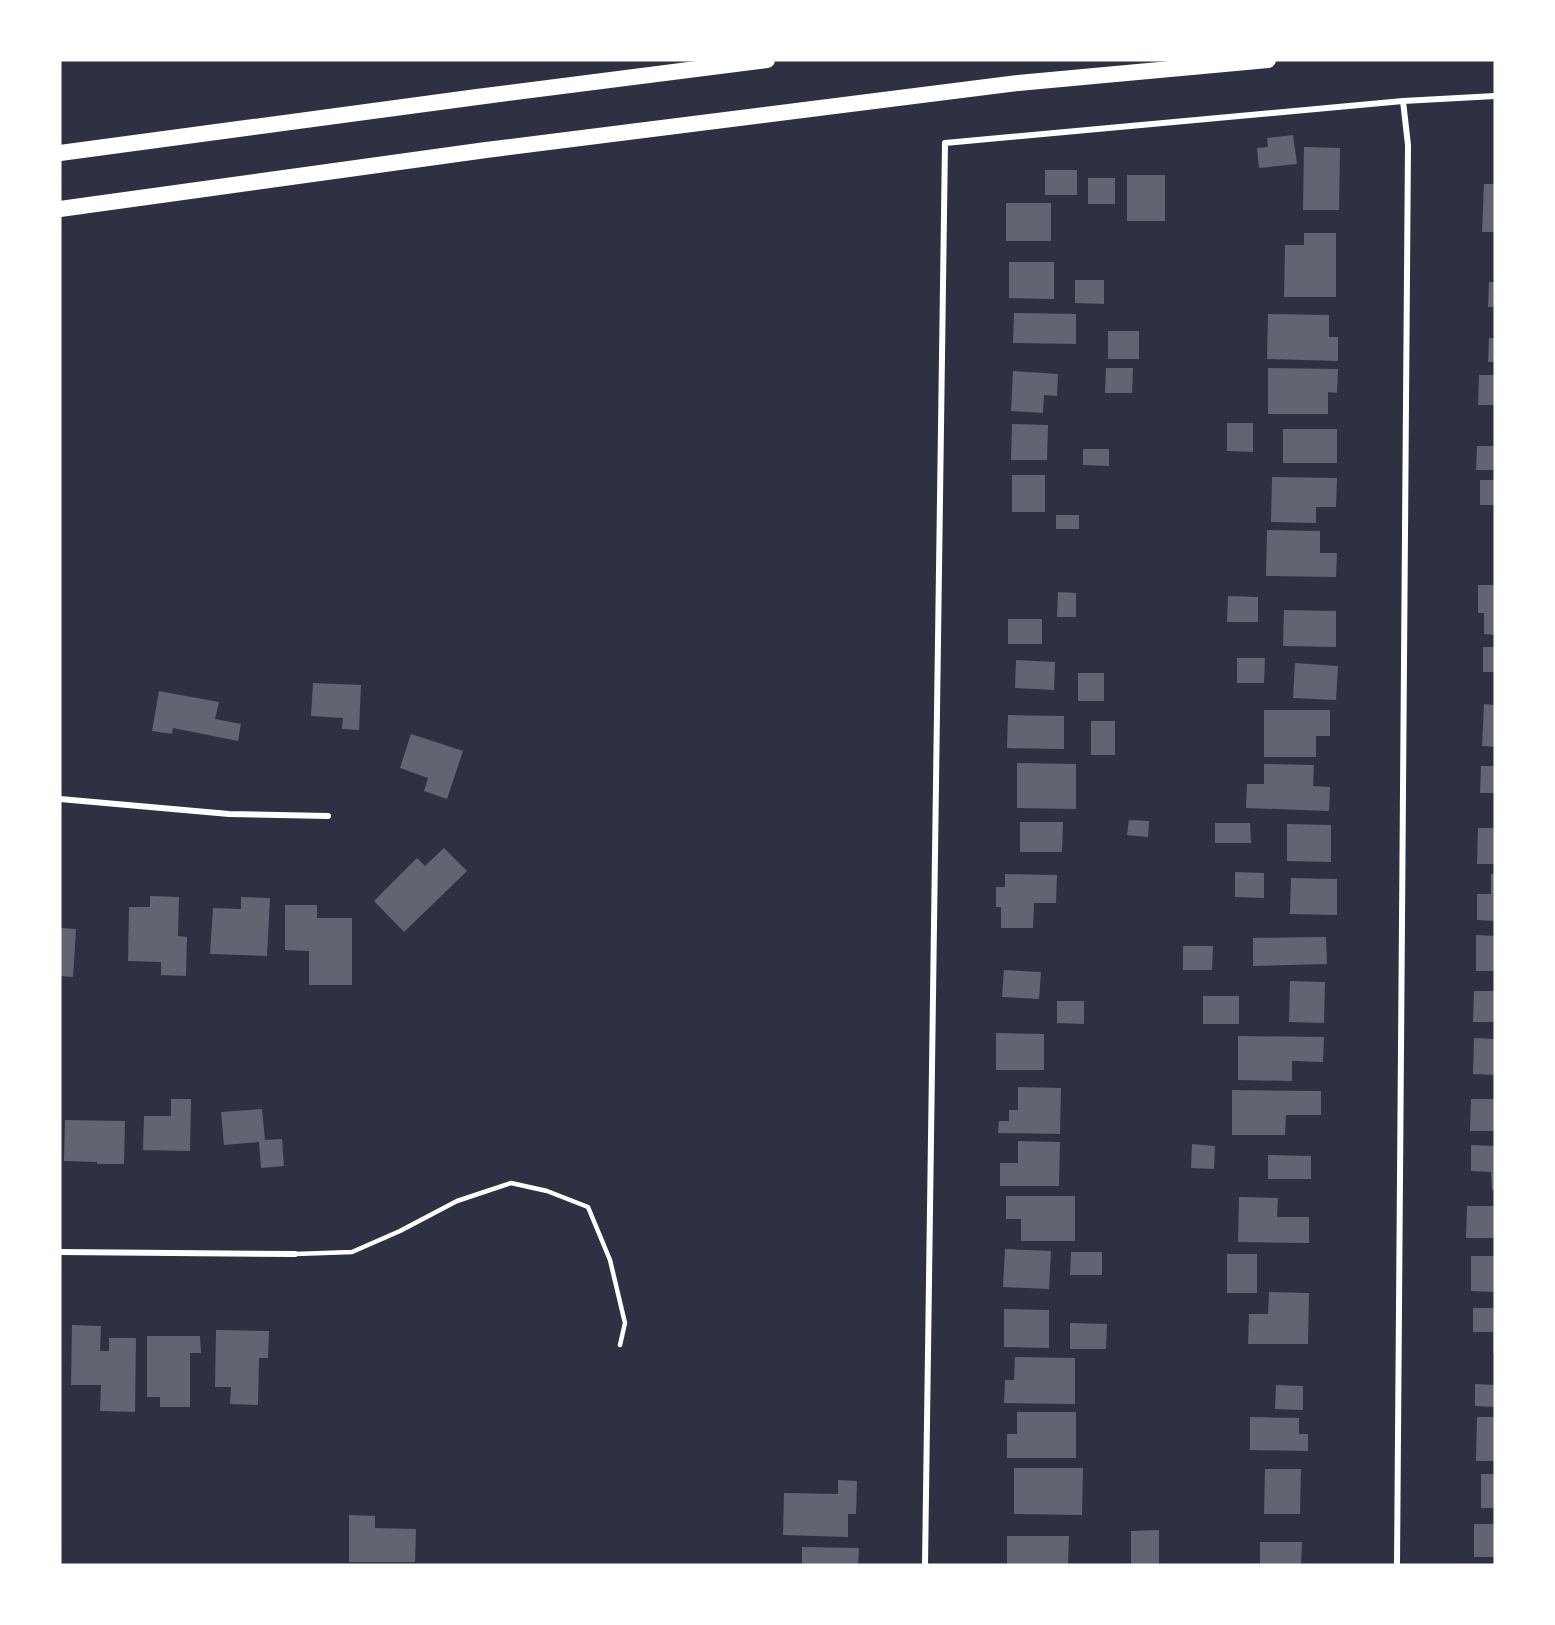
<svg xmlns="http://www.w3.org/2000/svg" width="1555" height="1625" viewBox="0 0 1555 1625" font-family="'Source Sans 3',sans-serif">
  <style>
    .building { fill: #626471 }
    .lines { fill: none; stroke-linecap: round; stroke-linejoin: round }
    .service { stroke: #fff; stroke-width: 4.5 }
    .minor { stroke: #fff; stroke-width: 6 }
    .trunk { stroke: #fff; stroke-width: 16 }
  </style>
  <rect width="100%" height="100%" fill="#2d3142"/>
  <g class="building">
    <path d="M 1293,135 L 1297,164 L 1259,168 L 1257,148 L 1268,147 L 1267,138 Z"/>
    <path d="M 1304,147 L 1340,148 L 1339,210 L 1303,210 Z"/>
    <rect x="1045" y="170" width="32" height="25"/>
    <rect x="1127" y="175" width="38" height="46"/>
    <rect x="1088" y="178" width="27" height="26"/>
    <path d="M 1484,184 L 1495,184 L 1495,232 L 1482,232 Z"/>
    <rect x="1006" y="203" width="45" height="38"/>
    <path d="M 1304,233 L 1336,233 L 1336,297 L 1284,297 L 1285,245 L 1304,245 Z"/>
    <path d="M 1009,262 L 1054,262 L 1054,299 L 1009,298 Z"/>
    <path d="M 1075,280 L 1104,280 L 1104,304 L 1075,303 Z"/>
    <path d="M 1489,282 L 1495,282 L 1495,307 L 1488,307 Z"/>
    <path d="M 1014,313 L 1076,314 L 1076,344 L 1013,343 Z"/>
    <path d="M 1268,314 L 1329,315 L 1329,337 L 1338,337 L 1338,361 L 1267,359 Z"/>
    <rect x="1108" y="331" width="31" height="28"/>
    <path d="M 1489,338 L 1495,338 L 1495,362 L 1488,362 Z"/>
    <path d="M 1106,368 L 1133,368 L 1132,393 L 1105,393 Z"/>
    <path d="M 1268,368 L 1338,369 L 1337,393 L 1328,392 L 1328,414 L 1268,414 Z"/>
    <path d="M 1013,371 L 1058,374 L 1057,396 L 1044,395 L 1043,413 L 1011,411 Z"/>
    <path d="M 1479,375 L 1495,375 L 1495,405 L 1478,405 Z"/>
    <path d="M 1227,423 L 1253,423 L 1253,452 L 1227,451 Z"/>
    <path d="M 1012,424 L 1048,425 L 1047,460 L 1011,460 Z"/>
    <rect x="1283" y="429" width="54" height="34"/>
    <path d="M 1477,446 L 1495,446 L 1495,470 L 1476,470 Z"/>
    <path d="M 1083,449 L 1109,449 L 1109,466 L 1083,465 Z"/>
    <rect x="1012" y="475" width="33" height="37"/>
    <path d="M 1272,477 L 1337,478 L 1336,507 L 1316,507 L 1316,523 L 1271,522 Z"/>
    <rect x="1480" y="480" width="15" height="25"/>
    <rect x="1056" y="515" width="23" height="14"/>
    <path d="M 1267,530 L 1320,531 L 1320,553 L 1337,553 L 1336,577 L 1266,576 Z"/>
    <path d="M 1478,585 L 1495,585 L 1495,635 L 1484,634 L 1484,613 L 1478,613 Z"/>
    <path d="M 1058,592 L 1076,593 L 1076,617 L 1057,617 Z"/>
    <path d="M 1228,596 L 1258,597 L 1258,622 L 1227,622 Z"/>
    <path d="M 1284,610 L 1336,611 L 1336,647 L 1283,646 Z"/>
    <rect x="1008" y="619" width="34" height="25"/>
    <rect x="1483" y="647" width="12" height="25"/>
    <path d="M 1237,658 L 1265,658 L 1264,683 L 1237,683 Z"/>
    <path d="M 1016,660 L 1055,662 L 1054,690 L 1015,688 Z"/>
    <path d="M 1295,663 L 1338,666 L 1336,700 L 1293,698 Z"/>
    <rect x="1078" y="673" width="26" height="28"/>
    <path d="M 313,683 L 361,685 L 359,730 L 342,729 L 343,718 L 311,716 Z"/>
    <path d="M 159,691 L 219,702 L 215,719 L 241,724 L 238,741 L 173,728 L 172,734 L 152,731 Z"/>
    <path d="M 1484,704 L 1495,705 L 1495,747 L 1482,746 Z"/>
    <path d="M 1264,710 L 1330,710 L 1330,736 L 1316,736 L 1316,757 L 1264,757 Z"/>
    <path d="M 1008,715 L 1064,716 L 1064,749 L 1007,748 Z"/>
    <rect x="1091" y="721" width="24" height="34"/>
    <path d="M 411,734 L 463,751 L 447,799 L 424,791 L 428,778 L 400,768 Z"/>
    <path d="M 1017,763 L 1076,764 L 1076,809 L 1017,808 Z"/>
    <path d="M 1264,764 L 1314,765 L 1313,786 L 1330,787 L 1329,811 L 1246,808 L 1247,784 L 1264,784 Z"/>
    <path d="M 1481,766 L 1495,766 L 1495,793 L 1480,793 Z"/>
    <path d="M 1129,820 L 1149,821 L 1148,837 L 1127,835 Z"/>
    <path d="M 1020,822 L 1063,822 L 1062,852 L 1020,852 Z"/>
    <path d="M 1215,823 L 1250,823 L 1251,843 L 1215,843 Z"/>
    <path d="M 1287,824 L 1331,825 L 1331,862 L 1287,861 Z"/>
    <path d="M 1478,828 L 1495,828 L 1495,864 L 1477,864 Z"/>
    <path d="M 444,848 L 467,871 L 404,932 L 374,901 L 417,858 L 425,866 Z"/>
    <path d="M 1235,872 L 1264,873 L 1264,898 L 1235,897 Z"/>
    <path d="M 1005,874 L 1057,875 L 1056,903 L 1034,903 L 1033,928 L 1001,928 L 1001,907 L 996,907 L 996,887 L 1005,887 Z"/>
    <path d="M 1491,874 L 1495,874 L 1495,921 L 1477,920 L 1477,894 L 1491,894 Z"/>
    <path d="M 1291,878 L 1337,879 L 1337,915 L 1290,914 Z"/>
    <path d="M 150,896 L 179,897 L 178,936 L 187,937 L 186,976 L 161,975 L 161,962 L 128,961 L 129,907 L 150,907 Z"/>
    <path d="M 241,897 L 270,898 L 267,956 L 210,954 L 213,908 L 241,909 Z"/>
    <path d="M 285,905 L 317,905 L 317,918 L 352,918 L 352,985 L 309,985 L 309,951 L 285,950 Z"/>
    <path d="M 60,928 L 76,929 L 73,977 L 60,976 Z"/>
    <path d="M 1476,935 L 1495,936 L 1495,971 L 1476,971 Z"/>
    <path d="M 1326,937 L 1327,964 L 1253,966 L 1253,938 Z"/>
    <path d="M 1183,946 L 1213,946 L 1212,970 L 1183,970 Z"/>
    <path d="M 1004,970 L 1041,972 L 1039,999 L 1002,997 Z"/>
    <path d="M 1290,981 L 1325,982 L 1324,1023 L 1289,1022 Z"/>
    <path d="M 1474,991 L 1495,991 L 1495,1022 L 1473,1022 Z"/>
    <rect x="1203" y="996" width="36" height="28"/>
    <path d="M 1057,1001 L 1084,1001 L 1084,1024 L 1057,1023 Z"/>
    <path d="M 996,1033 L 1044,1034 L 1044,1070 L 996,1070 Z"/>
    <path d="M 1238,1036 L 1324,1037 L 1323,1062 L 1292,1061 L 1292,1081 L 1238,1080 Z"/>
    <path d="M 1474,1038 L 1495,1039 L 1495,1075 L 1473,1074 Z"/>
    <path d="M 1018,1087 L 1061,1088 L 1060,1134 L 998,1133 L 999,1121 L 1009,1121 L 1009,1110 L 1018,1110 Z"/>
    <path d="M 1232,1090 L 1321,1091 L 1321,1115 L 1286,1115 L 1285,1135 L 1232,1135 Z"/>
    <path d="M 171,1099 L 191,1099 L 190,1151 L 143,1150 L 144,1116 L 171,1116 Z"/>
    <path d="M 1471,1099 L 1495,1099 L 1495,1131 L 1470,1131 Z"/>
    <path d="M 262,1109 L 265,1140 L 282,1139 L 284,1166 L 261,1168 L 259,1142 L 224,1145 L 221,1112 Z"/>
    <path d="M 65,1120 L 125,1121 L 124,1164 L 97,1164 L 97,1162 L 64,1161 Z"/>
    <path d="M 1018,1141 L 1060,1142 L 1059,1186 L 1000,1186 L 1000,1163 L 1018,1163 Z"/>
    <path d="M 1192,1144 L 1215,1146 L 1214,1169 L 1191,1168 Z"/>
    <path d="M 1471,1145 L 1495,1146 L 1495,1190 L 1492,1190 L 1491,1172 L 1471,1171 Z"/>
    <path d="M 1268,1155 L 1311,1156 L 1311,1179 L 1268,1179 Z"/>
    <path d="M 1006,1196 L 1075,1196 L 1075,1241 L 1021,1241 L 1021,1219 L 1006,1219 Z"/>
    <path d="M 1239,1197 L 1278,1198 L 1277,1217 L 1309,1217 L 1309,1243 L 1238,1242 Z"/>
    <path d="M 1467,1206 L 1495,1206 L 1495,1238 L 1466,1238 Z"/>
    <path d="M 1005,1249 L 1051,1251 L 1049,1289 L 1003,1287 Z"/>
    <path d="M 1071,1252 L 1102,1252 L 1102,1275 L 1070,1275 Z"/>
    <rect x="1227" y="1254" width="30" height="39"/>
    <path d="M 1471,1256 L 1495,1256 L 1495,1292 L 1471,1291 Z"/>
    <path d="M 1269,1292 L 1309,1293 L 1308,1344 L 1248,1344 L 1249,1314 L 1268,1314 Z"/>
    <path d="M 1473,1308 L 1495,1308 L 1495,1353 L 1493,1353 L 1493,1332 L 1473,1332 Z"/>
    <path d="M 1004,1309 L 1049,1310 L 1049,1348 L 1004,1347 Z"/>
    <path d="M 1070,1323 L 1107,1324 L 1106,1349 L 1070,1349 Z"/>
    <path d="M 72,1325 L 101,1326 L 100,1351 L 109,1351 L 109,1338 L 136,1338 L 135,1412 L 100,1411 L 101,1385 L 71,1385 Z"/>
    <path d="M 216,1330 L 269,1331 L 268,1358 L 259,1358 L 258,1405 L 230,1404 L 231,1387 L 215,1387 Z"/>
    <path d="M 147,1336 L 200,1336 L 201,1353 L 190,1353 L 190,1407 L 160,1407 L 160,1397 L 147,1397 Z"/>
    <path d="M 1015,1357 L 1075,1358 L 1075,1404 L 1004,1403 L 1005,1380 L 1014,1380 Z"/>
    <path d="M 1475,1384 L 1495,1385 L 1495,1407 L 1475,1406 Z"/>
    <path d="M 1276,1385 L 1303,1386 L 1303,1410 L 1275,1409 Z"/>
    <path d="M 1017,1412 L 1076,1412 L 1076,1458 L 1007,1458 L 1007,1434 L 1017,1434 Z"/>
    <path d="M 1250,1417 L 1299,1418 L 1299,1434 L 1308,1434 L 1308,1451 L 1250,1450 Z"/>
    <path d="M 1477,1417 L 1495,1417 L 1495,1461 L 1476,1461 Z"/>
    <path d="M 1014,1468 L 1083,1468 L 1082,1515 L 1014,1514 Z"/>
    <path d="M 1265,1469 L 1301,1469 L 1300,1514 L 1264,1514 Z"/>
    <rect x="1481" y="1474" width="14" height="34"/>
    <path d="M 838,1480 L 857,1481 L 856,1514 L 848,1514 L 848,1537 L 783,1535 L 784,1493 L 838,1494 Z"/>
    <path d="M 349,1515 L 375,1516 L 375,1528 L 416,1529 L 415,1562 L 349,1562 Z"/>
    <rect x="1474" y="1524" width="21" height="33"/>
    <path d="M 1159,1530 L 1159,1565 L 1131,1565 L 1131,1531 Z"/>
    <path d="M 1007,1536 L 1069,1536 L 1068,1565 L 1007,1565 Z"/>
    <path d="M 1260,1542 L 1302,1542 L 1301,1565 L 1260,1565 Z"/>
    <path d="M 802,1547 L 859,1548 L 858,1565 L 802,1565 Z"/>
  </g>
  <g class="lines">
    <path class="service" d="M 295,1254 L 352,1252 L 400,1231 L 457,1201 L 511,1183 L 547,1191 L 588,1207 L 610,1260 L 625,1323 L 620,1345"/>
    <g class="minor">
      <path d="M 60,799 L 229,814 L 328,816"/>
      <path d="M 60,1252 L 295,1254"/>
      <path d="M 925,1565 L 945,143 L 1403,101 L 1495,96"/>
      <path d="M 1397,1565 L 1408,145 L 1403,101"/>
    </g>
    <g class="trunk">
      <path d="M 60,153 L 477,97 L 767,60"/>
      <path d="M 60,209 L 486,150 L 1018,83 L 1268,60"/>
    </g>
  </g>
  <rect width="1555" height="1625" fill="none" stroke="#ffffff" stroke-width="123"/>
</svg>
